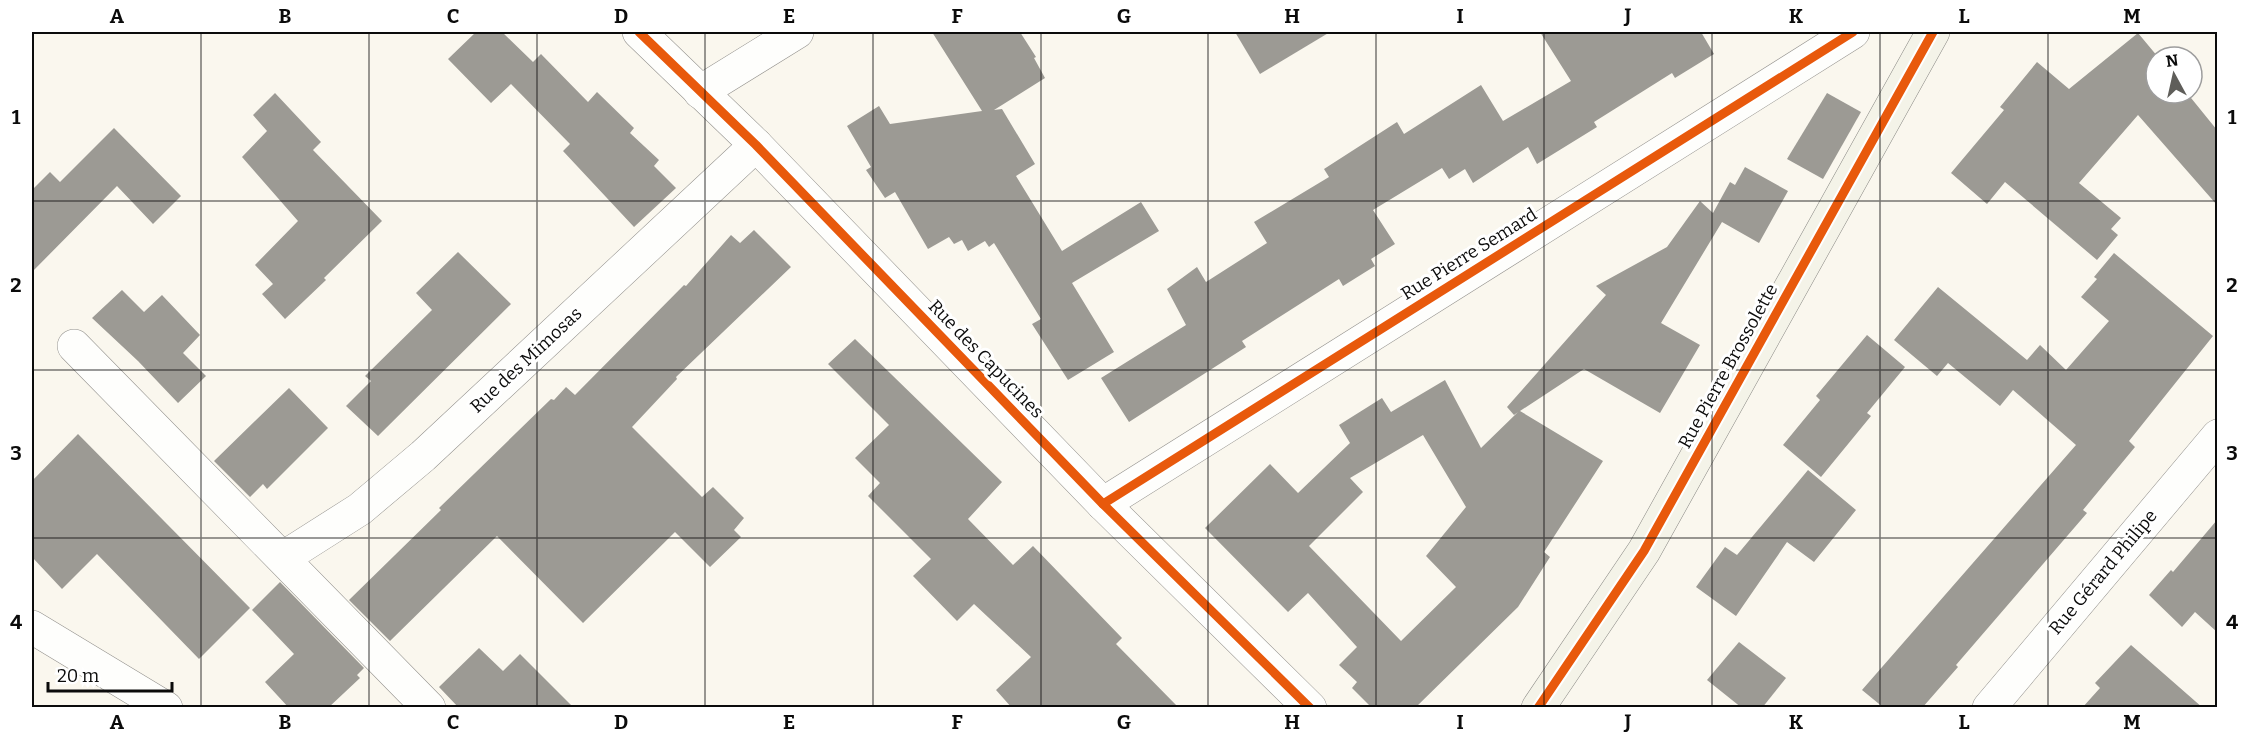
<svg xmlns="http://www.w3.org/2000/svg" width="2249" height="739" viewBox="0 0 2249 739" font-family="Bitter,serif">
  <style>
    .building { fill: #9c9a94; fill-rule: evenodd }
    .lines { fill: none; stroke-linecap: round; stroke-linejoin: round }
    .street-casing { stroke: #93918d; stroke-width: 34 }
    .secondary-casing { stroke: #898884; stroke-width: 34 }
    .street { stroke: #fefefc; stroke-width: 33 }
    .secondary { stroke: #f4f3e8; stroke-width: 33 }
    .cycleway-casing { stroke: #fff; stroke-width: 13 }
    .cycleway { stroke: #e8590c; stroke-width: 9 }
    .grid { fill: none; stroke: #0b0b0b; stroke-width: 1.5; stroke-opacity: 0.55 }
    .labels { text-anchor: middle; dominant-baseline: central; stroke-width: 6; stroke-linejoin: round; paint-order: stroke }
    .street-label { font-size: 18px; fill: #0b0b0b; stroke: #fff }
    .neatline { fill: none; stroke: #0b0b0b; stroke-width: 2 }
    .grid-label { font-size: 20px; text-anchor: middle; font-weight: bold; fill: #0b0b0b }
  </style>
  <rect width="100%" height="100%" fill="#faf7ee"/>
  <g class="building">
    <path d="M 476,32 L 502,32 L 533,62 L 541,54 L 588,102 L 597,92 L 634,128 L 630,133 L 659,160 L 654,166 L 676,188 L 634,227 L 563,151 L 570,144 L 511,84 L 491,103 L 448,59 Z"/>
    <path d="M 932,32 L 1020,32 L 1036,57 L 1034,58 L 1045,78 L 994,110 L 1002,109 L 1035,164 L 1016,176 L 1062,251 L 1141,202 L 1159,231 L 1072,283 L 1114,352 L 1068,380 L 1032,324 L 1041,319 L 994,243 L 989,247 L 985,241 L 968,251 L 962,240 L 954,244 L 949,237 L 928,249 L 895,192 L 885,198 L 866,170 L 871,167 L 847,126 L 879,106 L 890,124 L 982,111 Z"/>
    <path d="M 1235,32 L 1330,32 L 1260,74 Z"/>
    <path d="M 1540,32 L 1701,32 L 1714,54 L 1675,78 L 1672,73 L 1594,122 L 1597,127 L 1537,164 L 1528,147 L 1473,183 L 1465,169 L 1449,179 L 1442,168 L 1373,210 L 1395,244 L 1371,259 L 1375,266 L 1343,286 L 1339,279 L 1242,341 L 1246,347 L 1129,422 L 1101,378 L 1186,325 L 1167,289 L 1197,267 L 1206,282 L 1267,243 L 1254,222 L 1329,177 L 1324,169 L 1397,122 L 1404,134 L 1481,85 L 1503,121 L 1571,81 Z"/>
    <path d="M 2138,33 L 2158,57 L 2156,57 L 2156,93 L 2187,93 L 2217,130 L 2217,205 L 2138,115 L 2079,183 L 2121,218 L 2111,229 L 2118,235 L 2097,260 L 2005,182 L 1987,204 L 1951,173 L 2004,110 L 2000,107 L 2037,62 L 2069,89 Z"/>
    <path d="M 275,93 L 321,142 L 313,150 L 382,221 L 324,278 L 326,280 L 285,319 L 262,294 L 273,284 L 255,265 L 298,221 L 242,157 L 267,131 L 253,115 Z"/>
    <path d="M 1827,93 L 1861,112 L 1823,179 L 1787,159 Z"/>
    <path d="M 114,128 L 181,196 L 153,224 L 117,186 L 32,272 L 32,190 L 50,172 L 60,182 Z"/>
    <path d="M 1745,167 L 1788,191 L 1759,243 L 1722,222 L 1661,323 L 1700,345 L 1660,413 L 1584,369 L 1520,411 L 1603,461 L 1544,552 L 1550,557 L 1518,607 L 1415,708 L 1372,708 L 1352,688 L 1357,682 L 1339,665 L 1357,647 L 1308,593 L 1288,612 L 1205,528 L 1270,464 L 1298,493 L 1350,443 L 1339,425 L 1382,398 L 1391,412 L 1445,380 L 1481,448 L 1518,412 L 1514,415 L 1507,407 L 1606,295 L 1596,286 L 1667,247 L 1700,201 L 1713,213 L 1730,182 L 1735,185 ZM 1423,435 L 1466,507 L 1426,556 L 1456,587 L 1401,641 L 1309,546 L 1363,492 L 1350,478 Z"/>
    <path d="M 754,230 L 791,267 L 676,377 L 677,379 L 632,427 L 702,497 L 713,487 L 744,518 L 734,530 L 741,537 L 710,567 L 675,532 L 583,623 L 497,536 L 390,641 L 349,600 L 441,510 L 439,508 L 551,399 L 554,400 L 566,387 L 575,395 L 684,285 L 686,286 L 731,235 L 740,243 Z"/>
    <path d="M 458,252 L 511,304 L 378,436 L 346,406 L 371,381 L 365,376 L 432,310 L 416,293 Z"/>
    <path d="M 2114,253 L 2213,336 L 2129,441 L 2135,447 L 2083,510 L 2087,513 L 1956,665 L 1958,667 L 1922,708 L 1884,708 L 1862,690 L 2076,445 L 2013,390 L 2000,406 L 1948,363 L 1937,376 L 1894,340 L 1938,287 L 2027,360 L 2040,345 L 2066,370 L 2109,321 L 2081,297 L 2097,279 L 2094,277 Z"/>
    <path d="M 122,290 L 144,312 L 162,295 L 200,335 L 183,353 L 206,376 L 178,403 L 138,361 L 92,318 Z"/>
    <path d="M 1867,335 L 1905,367 L 1867,413 L 1871,416 L 1821,477 L 1783,445 L 1820,400 L 1816,396 Z"/>
    <path d="M 855,339 L 1002,482 L 968,519 L 1013,565 L 1033,546 L 1122,638 L 1116,644 L 1179,708 L 1012,708 L 996,690 L 1031,657 L 974,604 L 957,621 L 913,576 L 931,559 L 868,496 L 880,483 L 855,458 L 889,425 L 828,364 Z"/>
    <path d="M 289,388 L 328,428 L 267,489 L 263,484 L 250,497 L 214,461 Z"/>
    <path d="M 78,434 L 250,608 L 199,659 L 97,554 L 62,589 L 32,557 L 32,481 Z"/>
    <path d="M 1808,470 L 1856,510 L 1814,562 L 1787,542 L 1736,616 L 1696,587 L 1725,547 L 1737,555 Z"/>
    <path d="M 2217,520 L 2217,632 L 2195,612 L 2182,627 L 2149,595 L 2171,570 L 2173,572 Z"/>
    <path d="M 280,582 L 364,668 L 357,675 L 360,678 L 328,708 L 289,708 L 265,682 L 294,654 L 252,610 Z"/>
    <path d="M 1739,642 L 1786,678 L 1762,708 L 1742,708 L 1707,680 Z"/>
    <path d="M 2131,645 L 2203,708 L 2082,708 L 2100,688 L 2095,683 Z"/>
    <path d="M 479,648 L 503,671 L 520,654 L 574,708 L 459,708 L 439,687 Z"/>
  </g>
  <g class="lines">
    <defs>
      <g id="street">
        <path d="M 639,32 L 756,145 L 1103,504 L 1310,708"/>
        <path d="M 700,92 L 797,32"/>
        <path d="M 74,346 L 429,708"/>
        <path d="M 1103,504 L 1853,32"/>
        <path d="M 283,558 L 360,509 L 423,456 L 756,145"/>
        <path d="M 32,627 L 166,708"/>
        <path d="M 1989,708 L 2218,436"/>
      </g>
      <path id="secondary" d="M 1538,708 L 1644,551 L 1933,32"/>
    </defs>
    <use href="#street" class="street-casing"/>
    <use href="#secondary" class="secondary-casing"/>
    <use href="#street" class="street"/>
    <use href="#secondary" class="secondary"/>
    <defs>
      <g id="cycleway">
        <path d="M 639,32 L 756,145 L 1103,504 L 1310,708"/>
        <path d="M 1103,504 L 1853,32"/>
        <path d="M 1538,708 L 1644,551 L 1933,32"/>
      </g>
    </defs>
    <use href="#cycleway" class="cycleway-casing"/>
    <use href="#cycleway" class="cycleway"/>
  </g>
  <path class="grid" d="M 201,32 L 201,708M 369,32 L 369,708M 537,32 L 537,708M 705,32 L 705,708M 873,32 L 873,708M 1041,32 L 1041,708M 1208,32 L 1208,708M 1376,32 L 1376,708M 1544,32 L 1544,708M 1712,32 L 1712,708M 1880,32 L 1880,708M 2048,32 L 2048,708M 32,201 L 2218,201M 32,370 L 2218,370M 32,538 L 2218,538"/>
  <g class="labels">
    <g class="street-label">
      <text transform="translate(1469 254) rotate(-32)">Rue Pierre Semard</text>
      <text transform="translate(986 359) rotate(46)">Rue des Capucines</text>
      <text transform="translate(526 360) rotate(-43)">Rue des Mimosas</text>
      <text transform="translate(1728 366) rotate(-61)">Rue Pierre Brossolette</text>
      <text transform="translate(2103 572) rotate(-50)">Rue Gérard Philipe</text>
    </g>
  </g>
  <rect width="2249" height="739" fill="none" stroke="#ffffff" stroke-width="66"/>
  <g transform="translate(2174 75) rotate(352)"><circle r="28" fill="#ffffff" stroke="#9d9d9d" stroke-width="1.5"/>
  <path d="M0-4.5L10 22L0 15L-10 22Z" fill="#5f5e5a"/>
  <text y="-9" font-size="16" font-weight="bold" text-anchor="middle" fill="#0b0b0b">N</text>
  </g>
  <path d="M48 682v9h124v-9" fill="none" stroke="#0b0b0b" stroke-width="3"/>
  <text x="57" y="682" font-size="18" fill="#0b0b0b" stroke="#ffffff" stroke-width="4.5" paint-order="stroke">20 m</text>
  <rect x="33" y="33" width="2183" height="673" class="neatline"/>
  <g class="grid-label">
    <text x="117" y="23">A</text>
    <text x="285" y="23">B</text>
    <text x="453" y="23">C</text>
    <text x="621" y="23">D</text>
    <text x="789" y="23">E</text>
    <text x="957" y="23">F</text>
    <text x="1124" y="23">G</text>
    <text x="1292" y="23">H</text>
    <text x="1460" y="23">I</text>
    <text x="1628" y="23">J</text>
    <text x="1796" y="23">K</text>
    <text x="1964" y="23">L</text>
    <text x="2132" y="23">M</text>
    <text x="16" y="124">1</text>
    <text x="2232" y="124">1</text>
    <text x="16" y="292">2</text>
    <text x="2232" y="292">2</text>
    <text x="16" y="460">3</text>
    <text x="2232" y="460">3</text>
    <text x="16" y="629">4</text>
    <text x="2232" y="629">4</text>
    <text x="117" y="729">A</text>
    <text x="285" y="729">B</text>
    <text x="453" y="729">C</text>
    <text x="621" y="729">D</text>
    <text x="789" y="729">E</text>
    <text x="957" y="729">F</text>
    <text x="1124" y="729">G</text>
    <text x="1292" y="729">H</text>
    <text x="1460" y="729">I</text>
    <text x="1628" y="729">J</text>
    <text x="1796" y="729">K</text>
    <text x="1964" y="729">L</text>
    <text x="2132" y="729">M</text>
  </g>
</svg>
